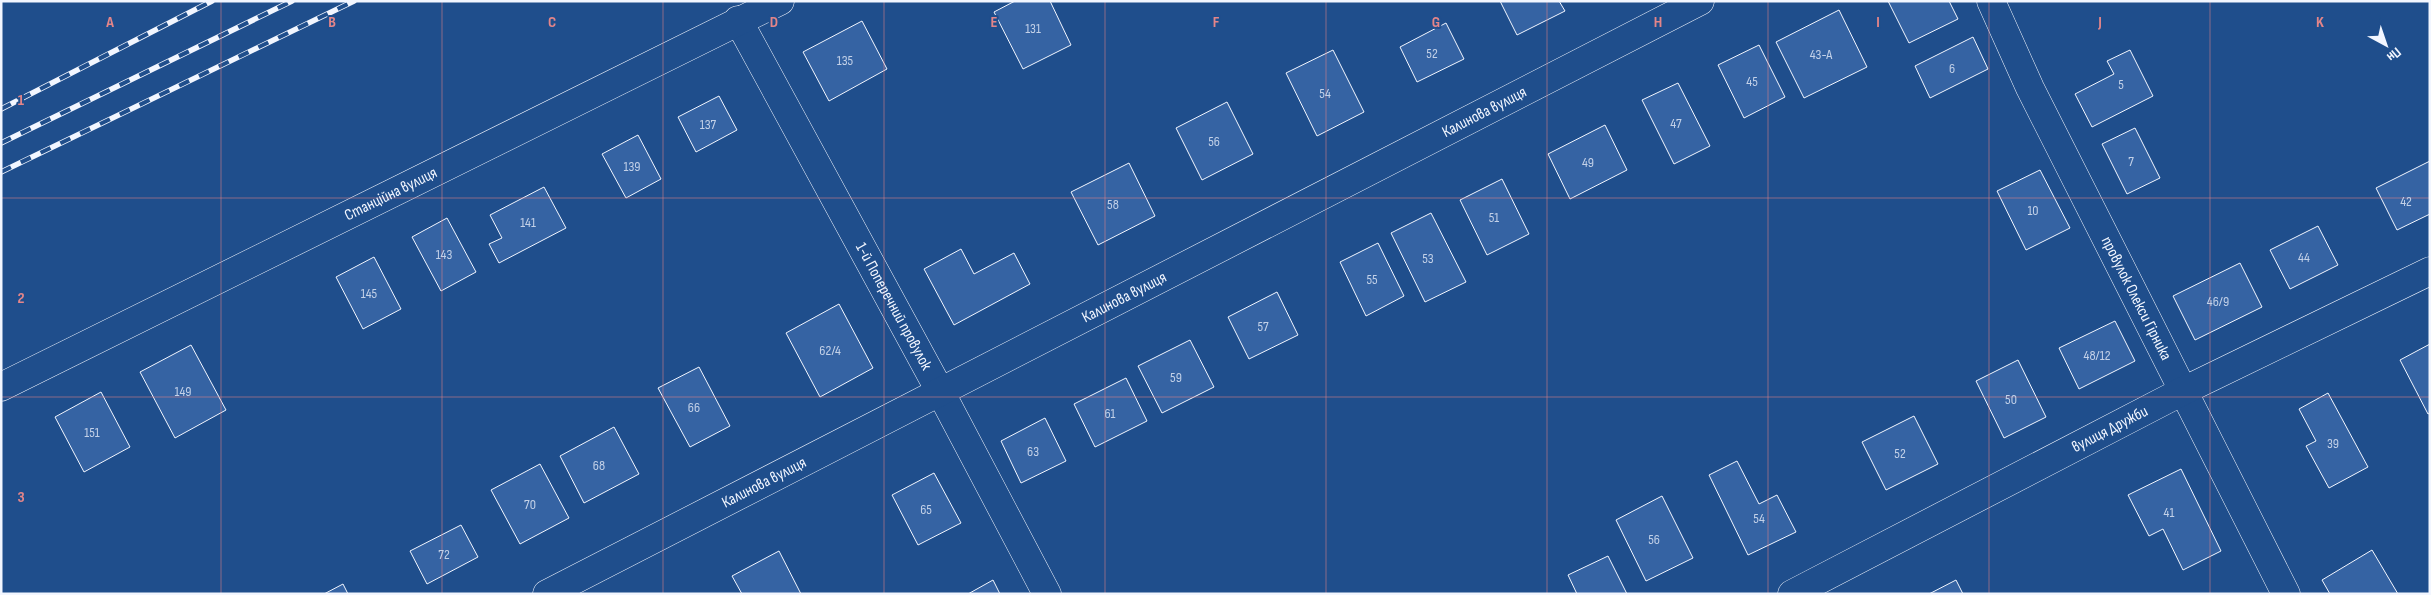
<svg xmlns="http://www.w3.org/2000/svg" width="2431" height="595" viewBox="0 0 2431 595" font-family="'Sofia Sans Condensed',sans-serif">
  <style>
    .building { fill: #3563a3; stroke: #f2f6ff }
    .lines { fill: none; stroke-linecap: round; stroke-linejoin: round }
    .minor-casing { stroke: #f2f6ff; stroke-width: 29 }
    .tertiary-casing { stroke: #f2f6ff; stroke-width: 29 }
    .minor { stroke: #1f4e8c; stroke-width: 28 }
    .tertiary { stroke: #1f4e8c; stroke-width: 28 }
    .rail-casing { stroke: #f2f6ff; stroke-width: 5.5 }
    .rail { stroke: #1f4e8c; stroke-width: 4; stroke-dasharray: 11; stroke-linecap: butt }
    .grid { fill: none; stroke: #e38589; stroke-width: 1; stroke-opacity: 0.55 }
    .labels { text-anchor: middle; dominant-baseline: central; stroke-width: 4; stroke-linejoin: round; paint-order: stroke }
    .number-label { font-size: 14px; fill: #c3d1e8 }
    .street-label { font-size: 16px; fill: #f2f6ff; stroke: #1f4e8c }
    .grid-label { font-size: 16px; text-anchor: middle; font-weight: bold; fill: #e38589; stroke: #1f4e8c; stroke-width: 4; stroke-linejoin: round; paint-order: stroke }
  </style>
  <rect width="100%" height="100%" fill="#1f4e8c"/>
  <g class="building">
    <path d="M 1015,1 L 1050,1 L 1071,45 L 1023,69 L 994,12 Z"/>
    <path d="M 1500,1 L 1559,1 L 1565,11 L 1517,35 Z"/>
    <path d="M 1888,1 L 1949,1 L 1958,19 L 1909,43 Z"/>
    <path d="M 1839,10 L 1867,67 L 1804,98 L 1776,42 Z"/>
    <path d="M 862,21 L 887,69 L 829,101 L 803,52 Z"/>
    <path d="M 1446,23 L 1464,59 L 1417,82 L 1400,47 Z"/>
    <path d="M 1973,37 L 1988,69 L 1930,98 L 1915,66 Z"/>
    <path d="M 1759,45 L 1785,97 L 1744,118 L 1718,65 Z"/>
    <path d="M 1333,50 L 1364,112 L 1317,136 L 1286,73 Z"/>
    <path d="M 2130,50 L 2153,96 L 2092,127 L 2075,94 L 2114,74 L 2107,61 Z"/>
    <path d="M 1678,83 L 1710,146 L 1674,164 L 1642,100 Z"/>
    <path d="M 719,96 L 737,130 L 696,152 L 678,117 Z"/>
    <path d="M 1227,102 L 1253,154 L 1202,180 L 1176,128 Z"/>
    <path d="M 1605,125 L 1627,170 L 1570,199 L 1548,154 Z"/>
    <path d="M 2135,128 L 2160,178 L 2127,194 L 2102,144 Z"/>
    <path d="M 638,135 L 661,179 L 626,198 L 602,154 Z"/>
    <path d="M 2430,161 L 2430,214 L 2397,230 L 2376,188 Z"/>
    <path d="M 1129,163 L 1155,216 L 1098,245 L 1071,192 Z"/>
    <path d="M 2040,170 L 2070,228 L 2026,250 L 1997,191 Z"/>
    <path d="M 1502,179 L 1529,234 L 1487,255 L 1460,200 Z"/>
    <path d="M 544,187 L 566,228 L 499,263 L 489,244 L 502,238 L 490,215 Z"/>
    <path d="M 1431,213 L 1466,282 L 1425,302 L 1391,233 Z"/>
    <path d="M 447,218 L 476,272 L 441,291 L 412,237 Z"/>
    <path d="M 2318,226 L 2338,265 L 2290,289 L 2270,250 Z"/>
    <path d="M 1378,243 L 1404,296 L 1366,316 L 1340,262 Z"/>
    <path d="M 961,249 L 974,274 L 1014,253 L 1030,284 L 954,325 L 924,269 Z"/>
    <path d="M 374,257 L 401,309 L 363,329 L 336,277 Z"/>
    <path d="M 2240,263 L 2262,307 L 2195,340 L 2173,296 Z"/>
    <path d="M 1277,292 L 1298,335 L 1249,359 L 1228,317 Z"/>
    <path d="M 839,304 L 873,368 L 820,397 L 786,333 Z"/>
    <path d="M 2115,321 L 2135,361 L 2079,389 L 2059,348 Z"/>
    <path d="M 1190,340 L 1214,387 L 1162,413 L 1138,366 Z"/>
    <path d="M 2430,344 L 2430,413 L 2428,414 L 2400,360 Z"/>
    <path d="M 191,345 L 226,410 L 175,438 L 140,372 Z"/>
    <path d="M 2018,360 L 2046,417 L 2004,438 L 1976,381 Z"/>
    <path d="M 699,367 L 730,426 L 690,447 L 658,388 Z"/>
    <path d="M 1126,378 L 1147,421 L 1095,447 L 1074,404 Z"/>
    <path d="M 101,392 L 130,447 L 84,472 L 55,417 Z"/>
    <path d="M 2328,393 L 2368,467 L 2329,488 L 2306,446 L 2316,441 L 2299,409 Z"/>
    <path d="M 1914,416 L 1938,464 L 1886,490 L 1862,442 Z"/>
    <path d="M 1045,418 L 1066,461 L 1021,483 L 1001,441 Z"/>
    <path d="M 614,427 L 639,474 L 584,503 L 560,456 Z"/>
    <path d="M 1737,461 L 1759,504 L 1777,495 L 1796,532 L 1748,555 L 1709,475 Z"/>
    <path d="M 540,464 L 569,518 L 520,544 L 491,490 Z"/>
    <path d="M 2181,469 L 2221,551 L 2183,570 L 2163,529 L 2149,536 L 2128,495 Z"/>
    <path d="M 934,473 L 961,523 L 918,545 L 892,495 Z"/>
    <path d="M 1662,496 L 1693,558 L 1646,581 L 1616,520 Z"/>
    <path d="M 461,525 L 478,557 L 427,584 L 410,551 Z"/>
    <path d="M 2372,550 L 2398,594 L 2330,594 L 2322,580 Z"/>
    <path d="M 779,551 L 801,594 L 742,594 L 732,576 Z"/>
    <path d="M 1608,556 L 1627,594 L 1577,594 L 1568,575 Z"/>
    <path d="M 993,580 L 1000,594 L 968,594 Z"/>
    <path d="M 1956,580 L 1963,594 L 1929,594 Z"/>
    <path d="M 343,584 L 348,594 L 324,594 Z"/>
  </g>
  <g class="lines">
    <defs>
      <g id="minor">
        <path id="s1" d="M 1991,1 L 2030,88 L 2286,594"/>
        <path id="s2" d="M 738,20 L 941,393 L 1047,594"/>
        <path id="s3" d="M 1,387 L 780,1"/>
        <path id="s4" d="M 1792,594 L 2185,390 L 2430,271"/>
      </g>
      <g id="tertiary">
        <path id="s5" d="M 547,594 L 1700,1"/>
      </g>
    </defs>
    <use href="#minor" class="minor-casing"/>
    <use href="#tertiary" class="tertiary-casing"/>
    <use href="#minor" class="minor"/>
    <use href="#tertiary" class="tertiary"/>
    <defs>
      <g id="rail">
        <path d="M 1,109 L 212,1"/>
        <path d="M 1,143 L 292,1"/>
        <path d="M 1,172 L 354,1"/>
      </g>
    </defs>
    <use href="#rail" class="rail-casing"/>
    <use href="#rail" class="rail"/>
  </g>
  <path class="grid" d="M 221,1 L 221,594M 442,1 L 442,594M 663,1 L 663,594M 884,1 L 884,594M 1105,1 L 1105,594M 1326,1 L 1326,594M 1547,1 L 1547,594M 1768,1 L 1768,594M 1989,1 L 1989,594M 2210,1 L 2210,594M 1,198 L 2430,198M 1,397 L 2430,397"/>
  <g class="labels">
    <g class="number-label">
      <text x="1033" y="28">131</text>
      <text x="1432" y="53">52</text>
      <text x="1821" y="54">43-А</text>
      <text x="845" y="60">135</text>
      <text x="1952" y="68">6</text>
      <text x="1752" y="81">45</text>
      <text x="2121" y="84">5</text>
      <text x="1325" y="93">54</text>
      <text x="1676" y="123">47</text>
      <text x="708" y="124">137</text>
      <text x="1214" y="141">56</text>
      <text x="2131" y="161">7</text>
      <text x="1588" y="162">49</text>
      <text x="632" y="166">139</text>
      <text x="2406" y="201">42</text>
      <text x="1113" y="204">58</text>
      <text x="2033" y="210">10</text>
      <text x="1494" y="217">51</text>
      <text x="528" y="222">141</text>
      <text x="444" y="254">143</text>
      <text x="2304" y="257">44</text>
      <text x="1428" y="258">53</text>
      <text x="1372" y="279">55</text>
      <text x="369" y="293">145</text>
      <text x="2218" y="301">46/9</text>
      <text x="1263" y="326">57</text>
      <text x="830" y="350">62/4</text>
      <text x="2097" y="355">48/12</text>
      <text x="1176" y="377">59</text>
      <text x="183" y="391">149</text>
      <text x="2011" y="399">50</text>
      <text x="694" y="407">66</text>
      <text x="1110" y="413">61</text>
      <text x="92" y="432">151</text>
      <text x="2333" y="443">39</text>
      <text x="1033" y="451">63</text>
      <text x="1900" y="453">52</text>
      <text x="599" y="465">68</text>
      <text x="530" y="504">70</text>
      <text x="926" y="509">65</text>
      <text x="2169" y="512">41</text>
      <text x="1759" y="518">54</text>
      <text x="1654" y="539">56</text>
      <text x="444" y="554">72</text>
    </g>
    <g class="street-label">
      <text stroke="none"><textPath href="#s5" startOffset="1054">Калинова вулиця</textPath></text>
      <text stroke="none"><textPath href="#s3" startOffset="435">Станційна вулиця</textPath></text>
      <text stroke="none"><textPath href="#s5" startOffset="649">Калинова вулиця</textPath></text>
      <text stroke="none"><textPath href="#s1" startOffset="331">провулок Олекси Гірника</textPath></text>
      <text stroke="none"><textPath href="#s2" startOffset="326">1-й Поперечний провулок</textPath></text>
      <text stroke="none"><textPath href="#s4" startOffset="358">вулиця Дружби</textPath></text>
      <text stroke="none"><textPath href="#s5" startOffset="244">Калинова вулиця</textPath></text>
    </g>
  </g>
  <g class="grid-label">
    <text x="110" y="27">A</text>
    <text x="332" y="27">B</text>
    <text x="552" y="27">C</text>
    <text x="774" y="27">D</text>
    <text x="994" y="27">E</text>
    <text x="1216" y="27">F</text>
    <text x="1436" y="27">G</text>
    <text x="1658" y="27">H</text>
    <text x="1878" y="27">I</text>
    <text x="2100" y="27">J</text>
    <text x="2320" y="27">K</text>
    <text x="21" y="105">1</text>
    <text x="21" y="303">2</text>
    <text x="21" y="502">3</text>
  </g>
  <rect width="2431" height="595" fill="none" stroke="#f2f6ff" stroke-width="5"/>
  <g transform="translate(2386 45) rotate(140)" stroke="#1f4e8c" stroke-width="4" paint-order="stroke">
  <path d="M0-4L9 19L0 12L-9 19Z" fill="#f2f6ff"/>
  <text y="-8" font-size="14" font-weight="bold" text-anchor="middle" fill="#f2f6ff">Пн</text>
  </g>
</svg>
